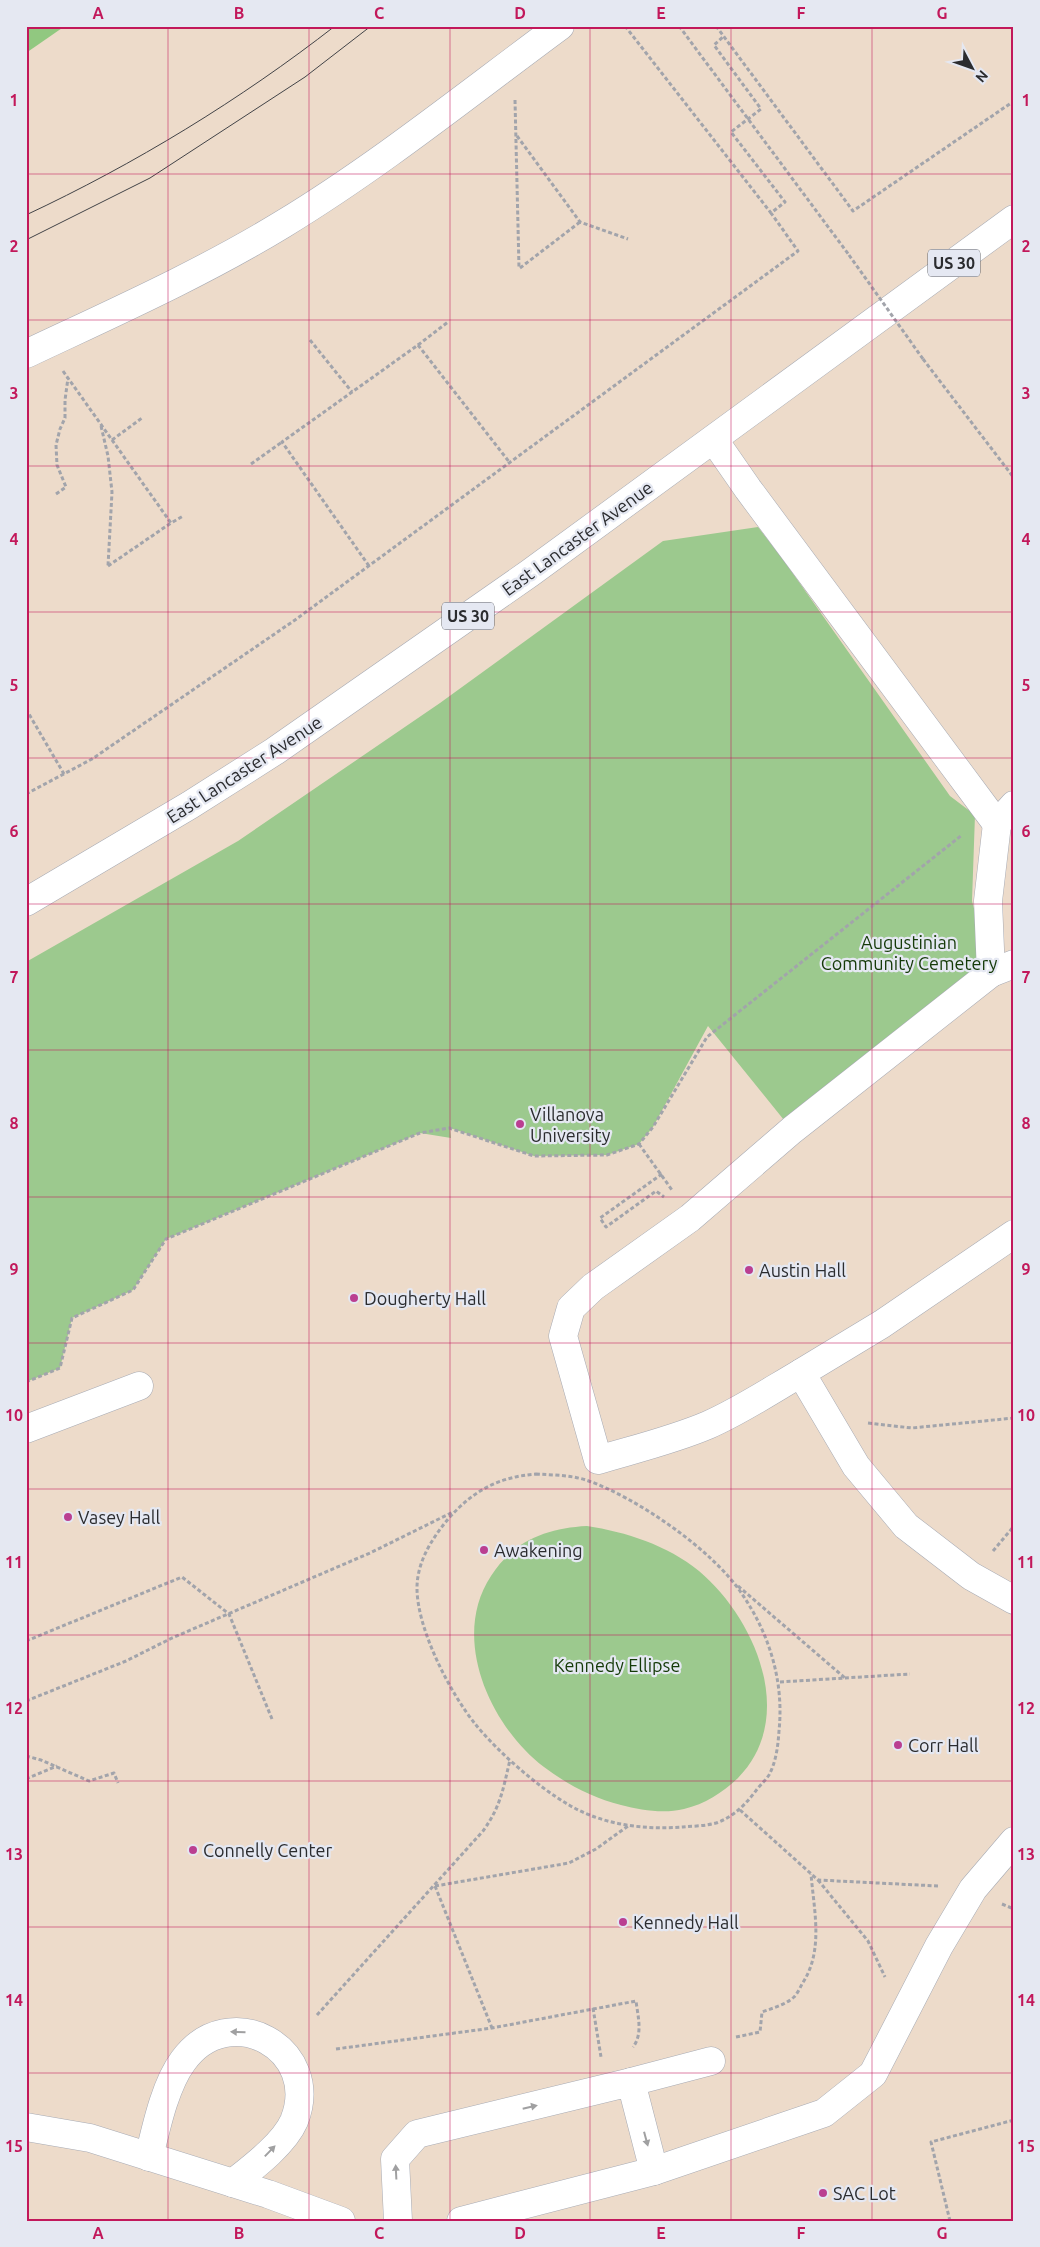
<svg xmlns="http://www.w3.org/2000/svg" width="1040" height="2247" viewBox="0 0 1040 2247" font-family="Ubuntu,sans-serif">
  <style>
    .education { fill: #eddbca }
    .green { fill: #9cc98e }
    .forest { fill: #91c880 }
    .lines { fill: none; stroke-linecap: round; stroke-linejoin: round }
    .minor-casing { stroke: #a8abb4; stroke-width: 29 }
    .highway-casing { stroke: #a8abb4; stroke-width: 29 }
    .path { stroke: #a2a4ab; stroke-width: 3; stroke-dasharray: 4 2.5; stroke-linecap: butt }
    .minor { stroke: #fff; stroke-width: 28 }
    .highway { stroke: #fff; stroke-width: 28 }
    .tram { stroke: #424347; stroke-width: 1 }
    .path-bridge { stroke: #a2a4ab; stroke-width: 3; stroke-dasharray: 4 2.5; stroke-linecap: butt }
    .oneway { fill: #a0a0a1 }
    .grid { fill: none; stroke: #c2185b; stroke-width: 1; stroke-opacity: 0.55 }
    .poi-dot { fill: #ba3f91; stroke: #e5e8f2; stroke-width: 2 }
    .labels { text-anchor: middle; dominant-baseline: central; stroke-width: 4.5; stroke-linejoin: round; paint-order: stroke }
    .shield { fill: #e5e8f2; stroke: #63646a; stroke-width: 1 }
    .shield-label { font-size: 16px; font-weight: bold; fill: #2b2c2f }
    .street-label { font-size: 18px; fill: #2b2c2f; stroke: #e5e8f2 }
    .park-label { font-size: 18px; fill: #153a08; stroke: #e5e8f2 }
    .poi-label { font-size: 18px; fill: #2b2c2f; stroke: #e5e8f2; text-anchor: start }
    .neatline { fill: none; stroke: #c2185b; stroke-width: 2 }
    .grid-label { font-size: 16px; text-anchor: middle; font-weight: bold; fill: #c2185b }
  </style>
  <rect width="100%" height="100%" fill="#e5e8f2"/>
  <rect class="education" x="26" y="26" width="988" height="2195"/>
  <g class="green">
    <path d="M 758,527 L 782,558 L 950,796 L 975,815 L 972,901 L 991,973 L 792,1130 L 708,1026 L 653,1127 L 639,1144 L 607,1155 L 534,1156 L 450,1128 L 451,1138 L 420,1133 L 166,1239 L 133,1290 L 72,1318 L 60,1368 L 26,1382 L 26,962 L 238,841 L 440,703 L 663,541 Z"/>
    <path d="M 587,1526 C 626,1532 667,1545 699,1571 C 755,1618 798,1717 738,1778 C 722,1793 705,1804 684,1809 C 663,1814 641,1810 621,1805 C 593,1798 568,1785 544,1767 C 490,1726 450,1638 491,1576 C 513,1541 547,1528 587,1526 Z"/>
  </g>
  <path class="forest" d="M 26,26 L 65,26 L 26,53 Z"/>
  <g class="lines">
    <defs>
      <g id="minor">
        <path d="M 26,354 C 113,313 201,274 283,224 C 380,165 469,93 560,26"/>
        <path d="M 714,440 L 748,489 L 997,824"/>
        <path d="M 991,973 L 988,901 L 997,824 L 1014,805"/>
        <path d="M 1014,1234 L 882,1324 L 801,1373 L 856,1466 L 906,1526 L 971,1576 L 1014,1600"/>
        <path d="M 801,1373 C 770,1391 740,1411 708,1425 C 673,1440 635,1449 598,1460 L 563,1336 L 571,1308 L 593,1287 L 690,1218 L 792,1130 L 991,973 L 1014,964"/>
        <path d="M 26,1429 L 139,1386"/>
        <path d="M 631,2082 L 711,2061"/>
        <path d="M 26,2127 L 90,2138 L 268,2194 L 341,2221"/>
        <path d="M 149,2157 C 156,2128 165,2085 183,2061 C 229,1997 323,2049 294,2121 C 284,2144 252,2168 233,2183"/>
        <path d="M 398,2221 L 395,2159 L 417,2134 L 631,2082 L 654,2171"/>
        <path d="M 461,2221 L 654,2171 L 824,2113 L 873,2074 L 939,1946 L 973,1889 L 1014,1841"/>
      </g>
      <path id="highway" d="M 26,902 L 190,805 L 275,751 L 530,573 L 1014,219"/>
    </defs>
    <use href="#minor" class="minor-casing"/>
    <use href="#highway" class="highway-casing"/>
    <g class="path">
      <path d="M 625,26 L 771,213 L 785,202 L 731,132 L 761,109 L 714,45 L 724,36"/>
      <path d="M 679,26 L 849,255"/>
      <path d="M 716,26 L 853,211 L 1014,101"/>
      <path d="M 515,100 L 519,268"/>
      <path d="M 517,136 L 580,222 L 628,239"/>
      <path d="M 520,268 L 580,222"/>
      <path d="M 310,340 L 352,392"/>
      <path d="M 418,345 L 448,322"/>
      <path d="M 923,359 L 1014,478"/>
      <path d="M 63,371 L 171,523 L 183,516"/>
      <path d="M 101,426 L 108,456 L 112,492 L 108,566"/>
      <path d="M 112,440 L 142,418"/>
      <path d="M 251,464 L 282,442"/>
      <path d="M 56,494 L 66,487 L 57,465 L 56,445 L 60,429 L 65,418 L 65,400 L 68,378"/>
      <path d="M 108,566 L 171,523"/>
      <path d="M 369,566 L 282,442 L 418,345 L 510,463"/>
      <path d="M 26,709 L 64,774"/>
      <path d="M 26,794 L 92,759 L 295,620 L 798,251 L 771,213"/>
      <path d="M 639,1144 L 672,1190"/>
      <path d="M 662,1174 L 600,1218 L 606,1227 L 656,1191 L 664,1197"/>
      <path d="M 26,1382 L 60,1368 L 72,1318 L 133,1290 L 166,1239 L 420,1133 L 449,1128 L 534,1156 L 607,1155 L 639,1144 L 653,1127 L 707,1037 L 962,835"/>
      <path d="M 868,1423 L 912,1428 L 1014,1418"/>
      <path d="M 536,1474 C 552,1475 570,1475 586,1480 C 636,1497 713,1550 742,1594 C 770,1635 784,1682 779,1731 C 778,1746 776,1762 769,1775 C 765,1781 759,1786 755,1792 C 744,1806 733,1817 716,1823 C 706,1826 693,1826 683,1827 C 644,1830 603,1825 569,1805 C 538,1787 499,1753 476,1725 C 450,1693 417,1629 417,1588 C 417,1561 433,1537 449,1518 C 474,1490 499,1477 536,1474 Z"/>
      <path d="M 993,1551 L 1014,1526"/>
      <path d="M 738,1586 L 845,1678"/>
      <path d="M 26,1641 L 182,1577 L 229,1614 L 272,1719"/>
      <path d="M 780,1682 L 910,1674"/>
      <path d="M 26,1701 L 126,1661 L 172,1638 L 370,1553 L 453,1512"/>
      <path d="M 26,1756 L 41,1760 L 89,1781 L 114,1773 L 118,1783"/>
      <path d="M 26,1779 L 57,1766"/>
      <path d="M 740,1810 L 818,1880 L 938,1886"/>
      <path d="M 818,1880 L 868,1941 L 885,1977"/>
      <path d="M 435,1886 L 569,1863 L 596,1849 L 628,1826"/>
      <path d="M 435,1886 L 492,2028"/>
      <path d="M 1002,1904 L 1014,1909"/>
      <path d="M 593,2008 L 601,2057"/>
      <path d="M 317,2015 L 483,1831 C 501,1806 503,1789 510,1760"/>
      <path d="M 736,2037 L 760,2032 L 762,2012 C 773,2008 785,2005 794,1997 C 797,1994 800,1988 802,1984 C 824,1951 814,1911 811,1874"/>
      <path d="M 336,2049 L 492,2028 L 636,2001 C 638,2017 643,2034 633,2047"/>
      <path d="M 950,2221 L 931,2142 L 1014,2120"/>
    </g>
    <use href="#minor" class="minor"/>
    <use href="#highway" class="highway"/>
    <g class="tram">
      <path d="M 26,215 C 135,164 240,100 335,26"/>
      <path d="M 26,240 L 150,178 L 305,77 L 371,26"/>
    </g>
    <path class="path-bridge" d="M 849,255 L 923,359"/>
  </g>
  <defs><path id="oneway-solid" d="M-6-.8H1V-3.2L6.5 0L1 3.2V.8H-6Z" transform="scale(1.25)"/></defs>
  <g class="oneway">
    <use href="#oneway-solid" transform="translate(238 2032) rotate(-178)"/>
    <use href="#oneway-solid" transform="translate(530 2107) rotate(-13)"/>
    <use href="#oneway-solid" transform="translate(646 2139) rotate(75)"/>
    <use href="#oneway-solid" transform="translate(270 2151) rotate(-46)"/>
    <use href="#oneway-solid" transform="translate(396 2172) rotate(-93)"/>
  </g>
  <path class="grid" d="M 168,26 L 168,2221M 309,26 L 309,2221M 450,26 L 450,2221M 590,26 L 590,2221M 731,26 L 731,2221M 872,26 L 872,2221M 26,174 L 1014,174M 26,320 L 1014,320M 26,466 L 1014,466M 26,612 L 1014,612M 26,758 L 1014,758M 26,904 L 1014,904M 26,1050 L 1014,1050M 26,1197 L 1014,1197M 26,1343 L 1014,1343M 26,1489 L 1014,1489M 26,1635 L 1014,1635M 26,1781 L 1014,1781M 26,1927 L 1014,1927M 26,2073 L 1014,2073"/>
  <g class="poi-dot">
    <circle cx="520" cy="1124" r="5"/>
    <circle cx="749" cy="1270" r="5"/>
    <circle cx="354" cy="1298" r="5"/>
    <circle cx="68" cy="1517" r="5"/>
    <circle cx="484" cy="1550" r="5"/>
    <circle cx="898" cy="1745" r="5"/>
    <circle cx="193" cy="1850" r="5"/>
    <circle cx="623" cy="1922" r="5"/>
    <circle cx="823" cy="2193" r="5"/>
  </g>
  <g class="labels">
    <g class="shield">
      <rect x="928" y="249.5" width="52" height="27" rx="4"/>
      <rect x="442" y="602.5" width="52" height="27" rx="4"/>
    </g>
    <g class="shield-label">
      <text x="954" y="263">US 30</text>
      <text x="468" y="616">US 30</text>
    </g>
    <g class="street-label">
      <text transform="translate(577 538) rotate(-36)">East Lancaster Avenue</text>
      <text transform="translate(244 769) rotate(-33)">East Lancaster Avenue</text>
    </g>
    <g class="park-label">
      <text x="909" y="942">Augustinian<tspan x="909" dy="21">Community Cemetery</tspan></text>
      <text x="617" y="1665">Kennedy Ellipse</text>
    </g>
    <g class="poi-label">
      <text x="530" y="1114">Villanova<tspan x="530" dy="21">University</tspan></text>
      <text x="759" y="1270">Austin Hall</text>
      <text x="364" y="1298">Dougherty Hall</text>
      <text x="78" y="1517">Vasey Hall</text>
      <text x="494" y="1550">Awakening</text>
      <text x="908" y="1745">Corr Hall</text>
      <text x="203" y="1850">Connelly Center</text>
      <text x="633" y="1922">Kennedy Hall</text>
      <text x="833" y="2193">SAC Lot</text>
    </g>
  </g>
  <rect width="1040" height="2247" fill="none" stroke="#e5e8f2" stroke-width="55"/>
  <g transform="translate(972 68) rotate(131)" stroke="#e5e8f2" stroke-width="4" paint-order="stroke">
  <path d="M0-4L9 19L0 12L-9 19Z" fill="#2b2c2f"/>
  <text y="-8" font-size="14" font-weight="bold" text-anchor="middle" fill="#2b2c2f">N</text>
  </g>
  <rect x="28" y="28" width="984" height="2192" class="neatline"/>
  <g class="grid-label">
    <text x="98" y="19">A</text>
    <text x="239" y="19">B</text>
    <text x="379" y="19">C</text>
    <text x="520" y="19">D</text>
    <text x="661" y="19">E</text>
    <text x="801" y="19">F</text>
    <text x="942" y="19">G</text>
    <text x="14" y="106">1</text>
    <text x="1026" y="106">1</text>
    <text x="14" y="252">2</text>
    <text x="1026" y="252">2</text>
    <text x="14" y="399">3</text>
    <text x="1026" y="399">3</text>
    <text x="14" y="545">4</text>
    <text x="1026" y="545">4</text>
    <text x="14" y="691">5</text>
    <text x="1026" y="691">5</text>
    <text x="14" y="837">6</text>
    <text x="1026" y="837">6</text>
    <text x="14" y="983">7</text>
    <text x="1026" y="983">7</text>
    <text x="14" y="1129">8</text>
    <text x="1026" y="1129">8</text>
    <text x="14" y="1275">9</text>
    <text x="1026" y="1275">9</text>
    <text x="14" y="1421">10</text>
    <text x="1026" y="1421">10</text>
    <text x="14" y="1568">11</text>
    <text x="1026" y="1568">11</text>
    <text x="14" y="1714">12</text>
    <text x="1026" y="1714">12</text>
    <text x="14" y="1860">13</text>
    <text x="1026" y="1860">13</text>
    <text x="14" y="2006">14</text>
    <text x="1026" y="2006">14</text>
    <text x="14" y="2152">15</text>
    <text x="1026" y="2152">15</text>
    <text x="98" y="2239">A</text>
    <text x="239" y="2239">B</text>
    <text x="379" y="2239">C</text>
    <text x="520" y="2239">D</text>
    <text x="661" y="2239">E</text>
    <text x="801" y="2239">F</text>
    <text x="942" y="2239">G</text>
  </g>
</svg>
